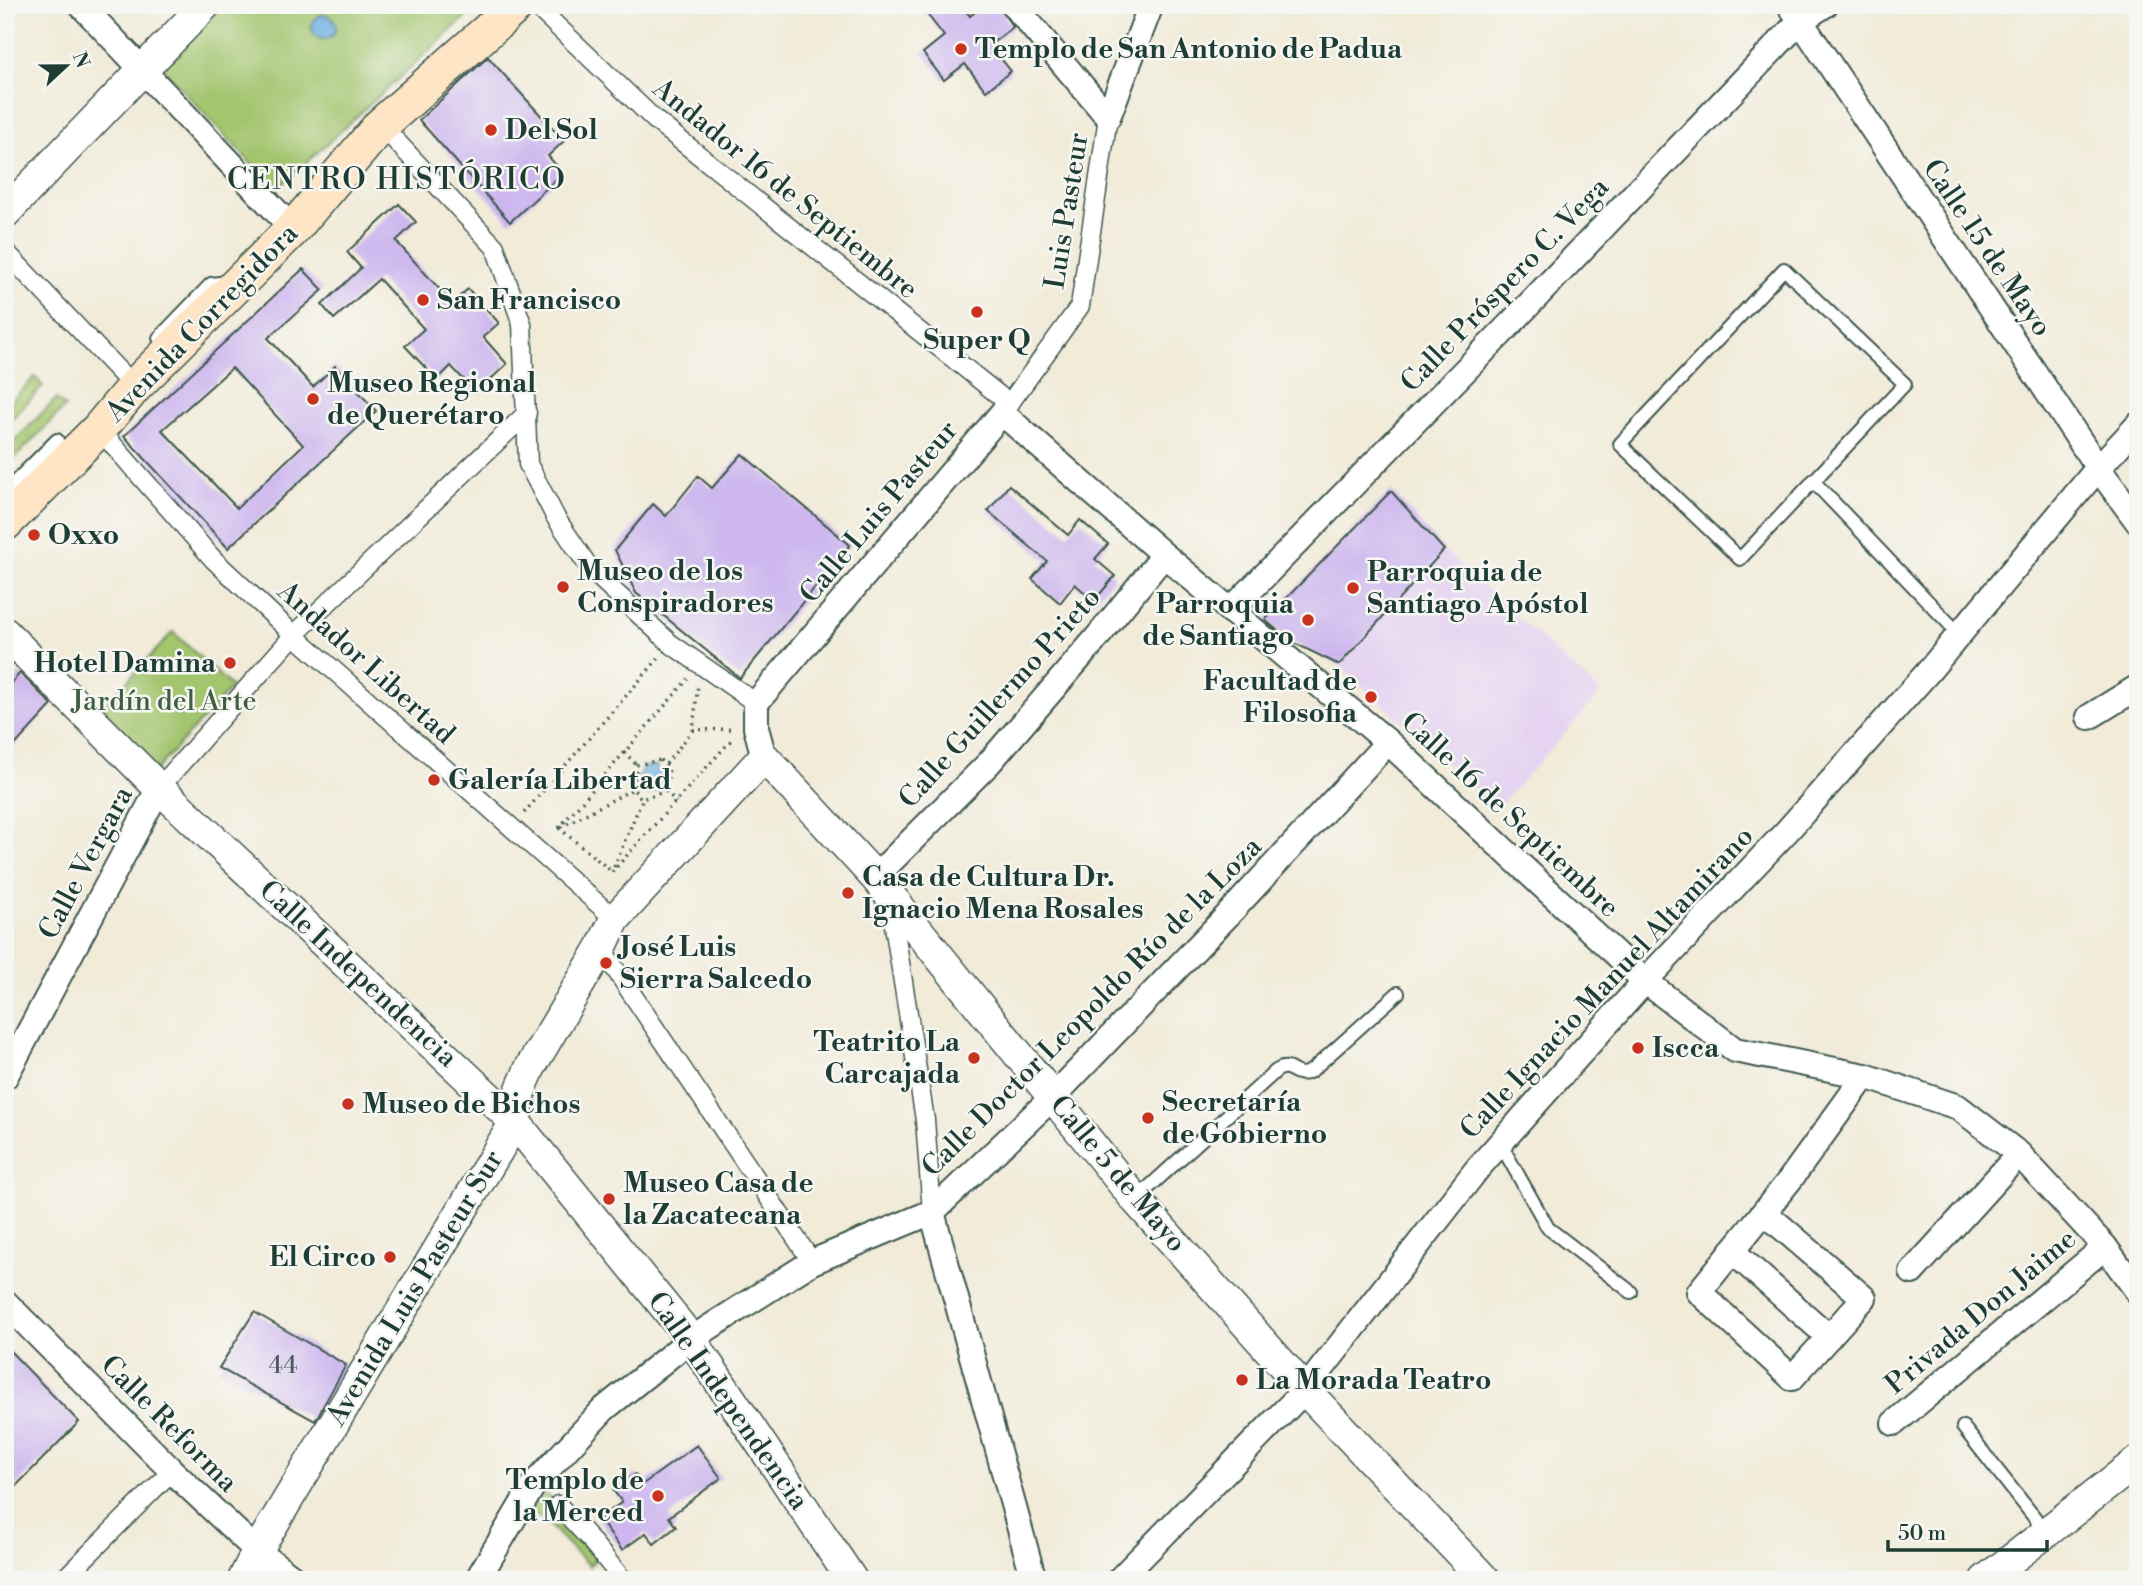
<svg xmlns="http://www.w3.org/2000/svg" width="2143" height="1585" viewBox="0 0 2143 1585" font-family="'Libre Bodoni',serif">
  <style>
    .built { fill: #e5d3f1 }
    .green { fill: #a3c56e; stroke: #618151; stroke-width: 2; fill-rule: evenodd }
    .water { fill: #6caee1; stroke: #46768a; stroke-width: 2 }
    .building { fill: #cdb7ee; fill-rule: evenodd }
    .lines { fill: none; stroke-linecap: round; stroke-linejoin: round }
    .service-casing { stroke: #3e574d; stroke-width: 16 }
    .pedestrian-casing { stroke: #3e574d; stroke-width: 21 }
    .minor-casing { stroke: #3e574d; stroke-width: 28 }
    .tertiary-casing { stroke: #3e574d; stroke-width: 33 }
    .secondary-casing { stroke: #3e574d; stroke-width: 38 }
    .path { stroke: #3e574d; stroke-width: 3.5; stroke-dasharray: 2 5; stroke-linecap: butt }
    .service { stroke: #fff; stroke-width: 12 }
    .pedestrian { stroke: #fff; stroke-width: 18 }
    .minor { stroke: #fff; stroke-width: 24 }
    .tertiary { stroke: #fff; stroke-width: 30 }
    .secondary { stroke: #fde5c5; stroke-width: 35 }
    .poi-dot { fill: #c8321e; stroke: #f6f6f2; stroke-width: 2.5 }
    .labels { text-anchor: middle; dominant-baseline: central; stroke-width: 5; stroke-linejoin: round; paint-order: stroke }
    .number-label { font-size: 24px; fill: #4a5c62 }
    .poi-label { font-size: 28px; font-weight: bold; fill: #1f3d34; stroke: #f6f6f2; text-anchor: start }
    .street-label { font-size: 28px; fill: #1f3d34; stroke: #f6f6f2 }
    .park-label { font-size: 28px; fill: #405f42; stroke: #f6f6f2 }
    .neighbourhood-label { font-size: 30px; letter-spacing: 2px; fill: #1f3d34; stroke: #f6f6f2 }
  </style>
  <rect width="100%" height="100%" fill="#f6f6f2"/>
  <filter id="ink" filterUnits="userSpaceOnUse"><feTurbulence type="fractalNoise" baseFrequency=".0143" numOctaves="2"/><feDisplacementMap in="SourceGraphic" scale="14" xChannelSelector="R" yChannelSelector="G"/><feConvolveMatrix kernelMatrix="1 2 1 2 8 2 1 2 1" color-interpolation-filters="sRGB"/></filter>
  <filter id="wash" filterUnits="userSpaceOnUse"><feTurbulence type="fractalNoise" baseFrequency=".00686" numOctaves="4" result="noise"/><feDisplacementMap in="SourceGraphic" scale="28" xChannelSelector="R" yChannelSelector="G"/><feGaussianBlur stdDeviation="1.57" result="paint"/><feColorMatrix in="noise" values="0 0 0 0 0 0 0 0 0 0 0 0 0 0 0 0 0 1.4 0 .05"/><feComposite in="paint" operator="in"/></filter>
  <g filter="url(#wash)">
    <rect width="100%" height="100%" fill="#f1ebd8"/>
    <path class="built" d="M 1444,550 L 1601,693 L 1497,809 L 1339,665 Z"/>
    <g class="green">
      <path d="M 223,5 L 479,5 L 276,190 L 160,66 ZM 319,15 C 341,14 339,42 318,38 L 311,26 L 314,20 Z"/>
      <path d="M 35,377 L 43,386 L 5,426 L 5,407 Z"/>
      <path d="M 56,399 L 65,407 L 5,468 L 5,451 Z"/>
      <path d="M 173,632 L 232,687 L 153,773 L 94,717 Z"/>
      <path d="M 534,1484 L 558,1505 L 602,1553 L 589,1566 L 544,1520 L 520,1504 Z"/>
    </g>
    <g class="water">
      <circle cx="324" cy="27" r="12"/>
      <path d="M 656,766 L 663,774 L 661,790 L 647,794 L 637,782 L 643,767 Z"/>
    </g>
    <g id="blocks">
      <g class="building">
        <path d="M 920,5 L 961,5 L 970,16 L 984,5 L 997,5 L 1013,27 L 990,45 L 1011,71 L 986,91 L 965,64 L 944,80 L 923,53 L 944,36 Z"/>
        <path d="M 488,57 L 564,141 L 548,156 L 563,173 L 510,222 L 419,120 Z"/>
        <path d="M 399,204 L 416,222 L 396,241 L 452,303 L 468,289 L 499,323 L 483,337 L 507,364 L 476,393 L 451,366 L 437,380 L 405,346 L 424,329 L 379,279 L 334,319 L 322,305 L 361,268 L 347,252 Z"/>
        <path d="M 303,269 L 323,290 L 268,338 L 313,387 L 335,366 L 376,411 L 228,548 L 124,436 ZM 232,368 L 303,445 L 237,508 L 162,430 Z"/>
        <path d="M 742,454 L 850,545 L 740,678 L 636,593 L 615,550 L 653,504 L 666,516 L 698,476 L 712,488 Z"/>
        <path d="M 1009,485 L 1068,535 L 1080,520 L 1108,544 L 1095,559 L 1115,576 L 1094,601 L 1075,584 L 1060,603 L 1032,579 L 1047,561 L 988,511 Z"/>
        <path d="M 1391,491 L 1444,550 L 1339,665 L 1290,641 L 1265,620 Z"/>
        <path d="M 20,673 L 52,705 L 5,756 L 5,690 Z"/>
        <path d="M 254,1312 L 346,1365 L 315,1421 L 219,1368 Z"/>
        <path d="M 5,1346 L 79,1422 L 5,1497 Z"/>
        <path d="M 697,1445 L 721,1478 L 669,1517 L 676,1527 L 654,1544 L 646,1533 L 622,1550 L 599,1519 L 622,1502 L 613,1490 L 635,1474 L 643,1484 Z"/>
      </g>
    </g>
  </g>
  <g filter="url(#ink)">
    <use href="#blocks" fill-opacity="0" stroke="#3e574d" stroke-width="2"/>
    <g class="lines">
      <defs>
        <g id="service">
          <path d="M 1784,269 L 1905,384 L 1740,559 L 1620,444 Z"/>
          <path d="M 159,338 L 211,284 L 229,282"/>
          <path d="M 1813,481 L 1960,635"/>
          <path d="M 5,492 L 57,440"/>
          <path d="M 1500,1143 L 1548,1228 L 1631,1292"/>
          <path d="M 1136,1199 L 1276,1071 C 1292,1060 1293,1081 1311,1071 L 1398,993"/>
          <path d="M 1963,1427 L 2046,1532"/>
        </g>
        <g id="pedestrian">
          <path d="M 535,5 L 655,120 L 1010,404"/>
          <path d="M 381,125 L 495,247 L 522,324 L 528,464 L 556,518 L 591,570 L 671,644 L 756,703"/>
          <path d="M 5,251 L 134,387"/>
          <path d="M 1004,411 L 1080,306 L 1108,117"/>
          <path d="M 99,429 L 214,560 L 294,635 L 615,919"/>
          <path d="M 159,788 L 294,635 L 527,413"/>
          <path d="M 890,900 L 925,1120 L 932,1212"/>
          <path d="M 601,948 L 812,1262"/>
          <path d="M 558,1505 L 588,1537"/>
          <path d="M 592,1542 L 623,1580"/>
          <path d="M 63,1580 L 172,1471"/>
        </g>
        <g id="minor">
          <path d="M 81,5 L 293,229"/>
          <path d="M 1014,5 L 1108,117 L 1151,5"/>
          <path d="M 1790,5 L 2098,468 L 2138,522"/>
          <path d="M 1230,611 L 1518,316 L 1800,21 L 1825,5"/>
          <path d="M 2089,717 L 2138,687"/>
          <path d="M 764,757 L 756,728 L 756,703 L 1002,413 L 1164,555 L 1388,742 L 1645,981 L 1735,1050 L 1865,1076 L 1958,1107 L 2019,1154 L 2105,1247 L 2138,1292"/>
          <path d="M 875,877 L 989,763 L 1095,640 L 1164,555"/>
          <path d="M 5,1077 L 159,788"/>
          <path d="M 932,1212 L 1034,1580"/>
          <path d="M 1764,1212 L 1864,1298 L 1792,1378 L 1699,1292 L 1789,1181 L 1865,1076"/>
          <path d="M 1732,1251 L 1829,1337"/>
          <path d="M 1912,1272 L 2019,1154"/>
          <path d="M 5,1302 L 172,1471 L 257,1551 L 296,1580"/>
          <path d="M 1894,1423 L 2105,1247"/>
          <path d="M 477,1580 L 534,1484 L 604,1409 L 691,1339 L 812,1262 L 932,1212 L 1053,1097 L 1228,915 L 1388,742"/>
          <path d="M 1119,1580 L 1305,1390 L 1478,1168 L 1645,981 L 1787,831 L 1928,672 L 2098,468 L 2138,425"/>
        </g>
        <g id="tertiary">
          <path d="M 5,213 L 205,5"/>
          <path d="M 5,633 L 159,788 L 515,1122 L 691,1339 L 852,1580"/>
          <path d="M 243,1580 L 257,1551 L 515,1122 L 521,1089 L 530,1068 L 601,948 L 615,919 L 764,757 L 875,877 L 1136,1200 L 1305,1390 L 1485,1580"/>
          <path d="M 1985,1580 L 2138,1461"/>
        </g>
        <path id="secondary" d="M 5,523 L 99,429 L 134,387 L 293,229 L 381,125 L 517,5"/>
      </defs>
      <use href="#service" class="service-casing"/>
      <use href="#pedestrian" class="pedestrian-casing"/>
      <use href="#minor" class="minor-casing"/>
      <use href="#tertiary" class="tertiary-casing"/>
      <use href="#secondary" class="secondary-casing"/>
      <g class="path">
        <path d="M 693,730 L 733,729"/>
        <path d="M 624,752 L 637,765"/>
        <path d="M 660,760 L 669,768 L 666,791 L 642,799 L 633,789 L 637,765 Z"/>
        <path d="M 666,764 L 693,730 L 698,684"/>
        <path d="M 666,791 L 676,802"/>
        <path d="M 524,813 L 659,658"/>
        <path d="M 561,827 L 633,789"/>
        <path d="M 559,828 L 688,679"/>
        <path d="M 559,828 L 611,871"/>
        <path d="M 614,867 L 642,800"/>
        <path d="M 612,872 L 734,737"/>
      </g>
      <use href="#service" class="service"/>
      <use href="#pedestrian" class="pedestrian"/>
      <use href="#minor" class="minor"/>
      <use href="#tertiary" class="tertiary"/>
      <use href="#secondary" class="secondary"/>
    </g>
  </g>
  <g class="poi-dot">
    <circle cx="961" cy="49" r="7"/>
    <circle cx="491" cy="130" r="7"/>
    <circle cx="423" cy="300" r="7"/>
    <circle cx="977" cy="312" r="7"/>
    <circle cx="313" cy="399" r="7"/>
    <circle cx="34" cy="535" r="7"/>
    <circle cx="563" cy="587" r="7"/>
    <circle cx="1353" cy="588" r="7"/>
    <circle cx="1308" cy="620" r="7"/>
    <circle cx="230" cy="663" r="7"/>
    <circle cx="1371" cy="697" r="7"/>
    <circle cx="434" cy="780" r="7"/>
    <circle cx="848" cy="893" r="7"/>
    <circle cx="606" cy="963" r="7"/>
    <circle cx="1638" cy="1048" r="7"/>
    <circle cx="974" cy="1058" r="7"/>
    <circle cx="348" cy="1104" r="7"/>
    <circle cx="1148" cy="1118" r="7"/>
    <circle cx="609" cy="1199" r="7"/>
    <circle cx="390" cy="1257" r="7"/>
    <circle cx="1242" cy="1380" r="7"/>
    <circle cx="658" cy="1496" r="7"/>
  </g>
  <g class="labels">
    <g class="number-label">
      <text x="283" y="1366">44</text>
    </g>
    <g class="poi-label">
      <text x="975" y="49">Templo de San Antonio de Padua</text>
      <text x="505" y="130">Del Sol</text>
      <text x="437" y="300">San Francisco</text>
      <text x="977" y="340" text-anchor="middle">Super Q</text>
      <text x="327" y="383">Museo Regional<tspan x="327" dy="32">de Querétaro</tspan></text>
      <text x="48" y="535">Oxxo</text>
      <text x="577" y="571">Museo de los<tspan x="577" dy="32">Conspiradores</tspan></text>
      <text x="1367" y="572">Parroquia de<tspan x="1367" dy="32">Santiago Apóstol</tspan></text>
      <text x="1294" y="604" text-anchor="end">Parroquia<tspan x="1294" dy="32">de Santiago</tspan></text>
      <text x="216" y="663" text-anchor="end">Hotel Damina</text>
      <text x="1357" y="681" text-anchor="end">Facultad de<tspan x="1357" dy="32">Filosofia</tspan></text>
      <text x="448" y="780">Galería Libertad</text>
      <text x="862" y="877">Casa de Cultura Dr.<tspan x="862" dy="32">Ignacio Mena Rosales</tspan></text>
      <text x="620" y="947">José Luis<tspan x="620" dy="32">Sierra Salcedo</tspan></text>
      <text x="960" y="1042" text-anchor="end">Teatrito La<tspan x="960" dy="32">Carcajada</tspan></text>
      <text x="1652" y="1048">Iscca</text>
      <text x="1162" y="1102">Secretaría<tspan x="1162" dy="32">de Gobierno</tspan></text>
      <text x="362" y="1104">Museo de Bichos</text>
      <text x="623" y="1183">Museo Casa de<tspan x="623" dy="32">la Zacatecana</tspan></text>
      <text x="376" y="1257" text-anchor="end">El Circo</text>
      <text x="1256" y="1380">La Morada Teatro</text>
      <text x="644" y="1480" text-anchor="end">Templo de<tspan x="644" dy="32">la Merced</tspan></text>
    </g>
    <g class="street-label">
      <text transform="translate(785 189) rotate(39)">Andador 16 de Septiembre</text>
      <text transform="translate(1067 211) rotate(-81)">Luis Pasteur</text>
      <text transform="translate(1987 248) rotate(56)">Calle 15 de Mayo</text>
      <text transform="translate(1505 285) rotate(-46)">Calle Próspero C. Vega</text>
      <text transform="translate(202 323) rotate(-46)">Avenida Corregidora</text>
      <text transform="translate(879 512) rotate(-50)">Calle Luis Pasteur</text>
      <text transform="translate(366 663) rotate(42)">Andador Libertad</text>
      <text transform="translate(1000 698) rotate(-48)">Calle Guillermo Prieto</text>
      <text transform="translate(1510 815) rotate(43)">Calle 16 de Septiembre</text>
      <text transform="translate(86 863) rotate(-62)">Calle Vergara</text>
      <text transform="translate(358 974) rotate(43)">Calle Independencia</text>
      <text transform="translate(1607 983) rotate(-47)">Calle Ignacio Manuel Altamirano</text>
      <text transform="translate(1092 1007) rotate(-45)">Calle Doctor Leopoldo Río de la Loza</text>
      <text transform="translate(1118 1174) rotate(50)">Calle 5 de Mayo</text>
      <text transform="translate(415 1288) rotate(-59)">Avenida Luis Pasteur Sur</text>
      <text transform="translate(1981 1312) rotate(-40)">Privada Don Jaime</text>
      <text transform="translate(728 1401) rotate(55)">Calle Independencia</text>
      <text transform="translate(169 1424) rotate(45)">Calle Reforma</text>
    </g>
    <g class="park-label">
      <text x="164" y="701">Jardín del Arte</text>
    </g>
    <g class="neighbourhood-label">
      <text x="397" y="180">CENTRO HISTÓRICO</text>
    </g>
  </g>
  <rect width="2143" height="1585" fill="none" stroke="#f6f6f2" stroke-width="28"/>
  <g transform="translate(66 66) rotate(68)" stroke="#f6f6f2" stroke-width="5" paint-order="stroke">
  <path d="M0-5L12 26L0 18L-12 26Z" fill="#1f3d34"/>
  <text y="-10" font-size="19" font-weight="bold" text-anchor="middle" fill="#1f3d34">N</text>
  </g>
  <path d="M1888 1540v10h159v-10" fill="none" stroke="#1f3d34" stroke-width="3.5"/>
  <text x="1898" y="1540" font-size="21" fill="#1f3d34" stroke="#f6f6f2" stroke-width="5" paint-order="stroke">50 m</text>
</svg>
